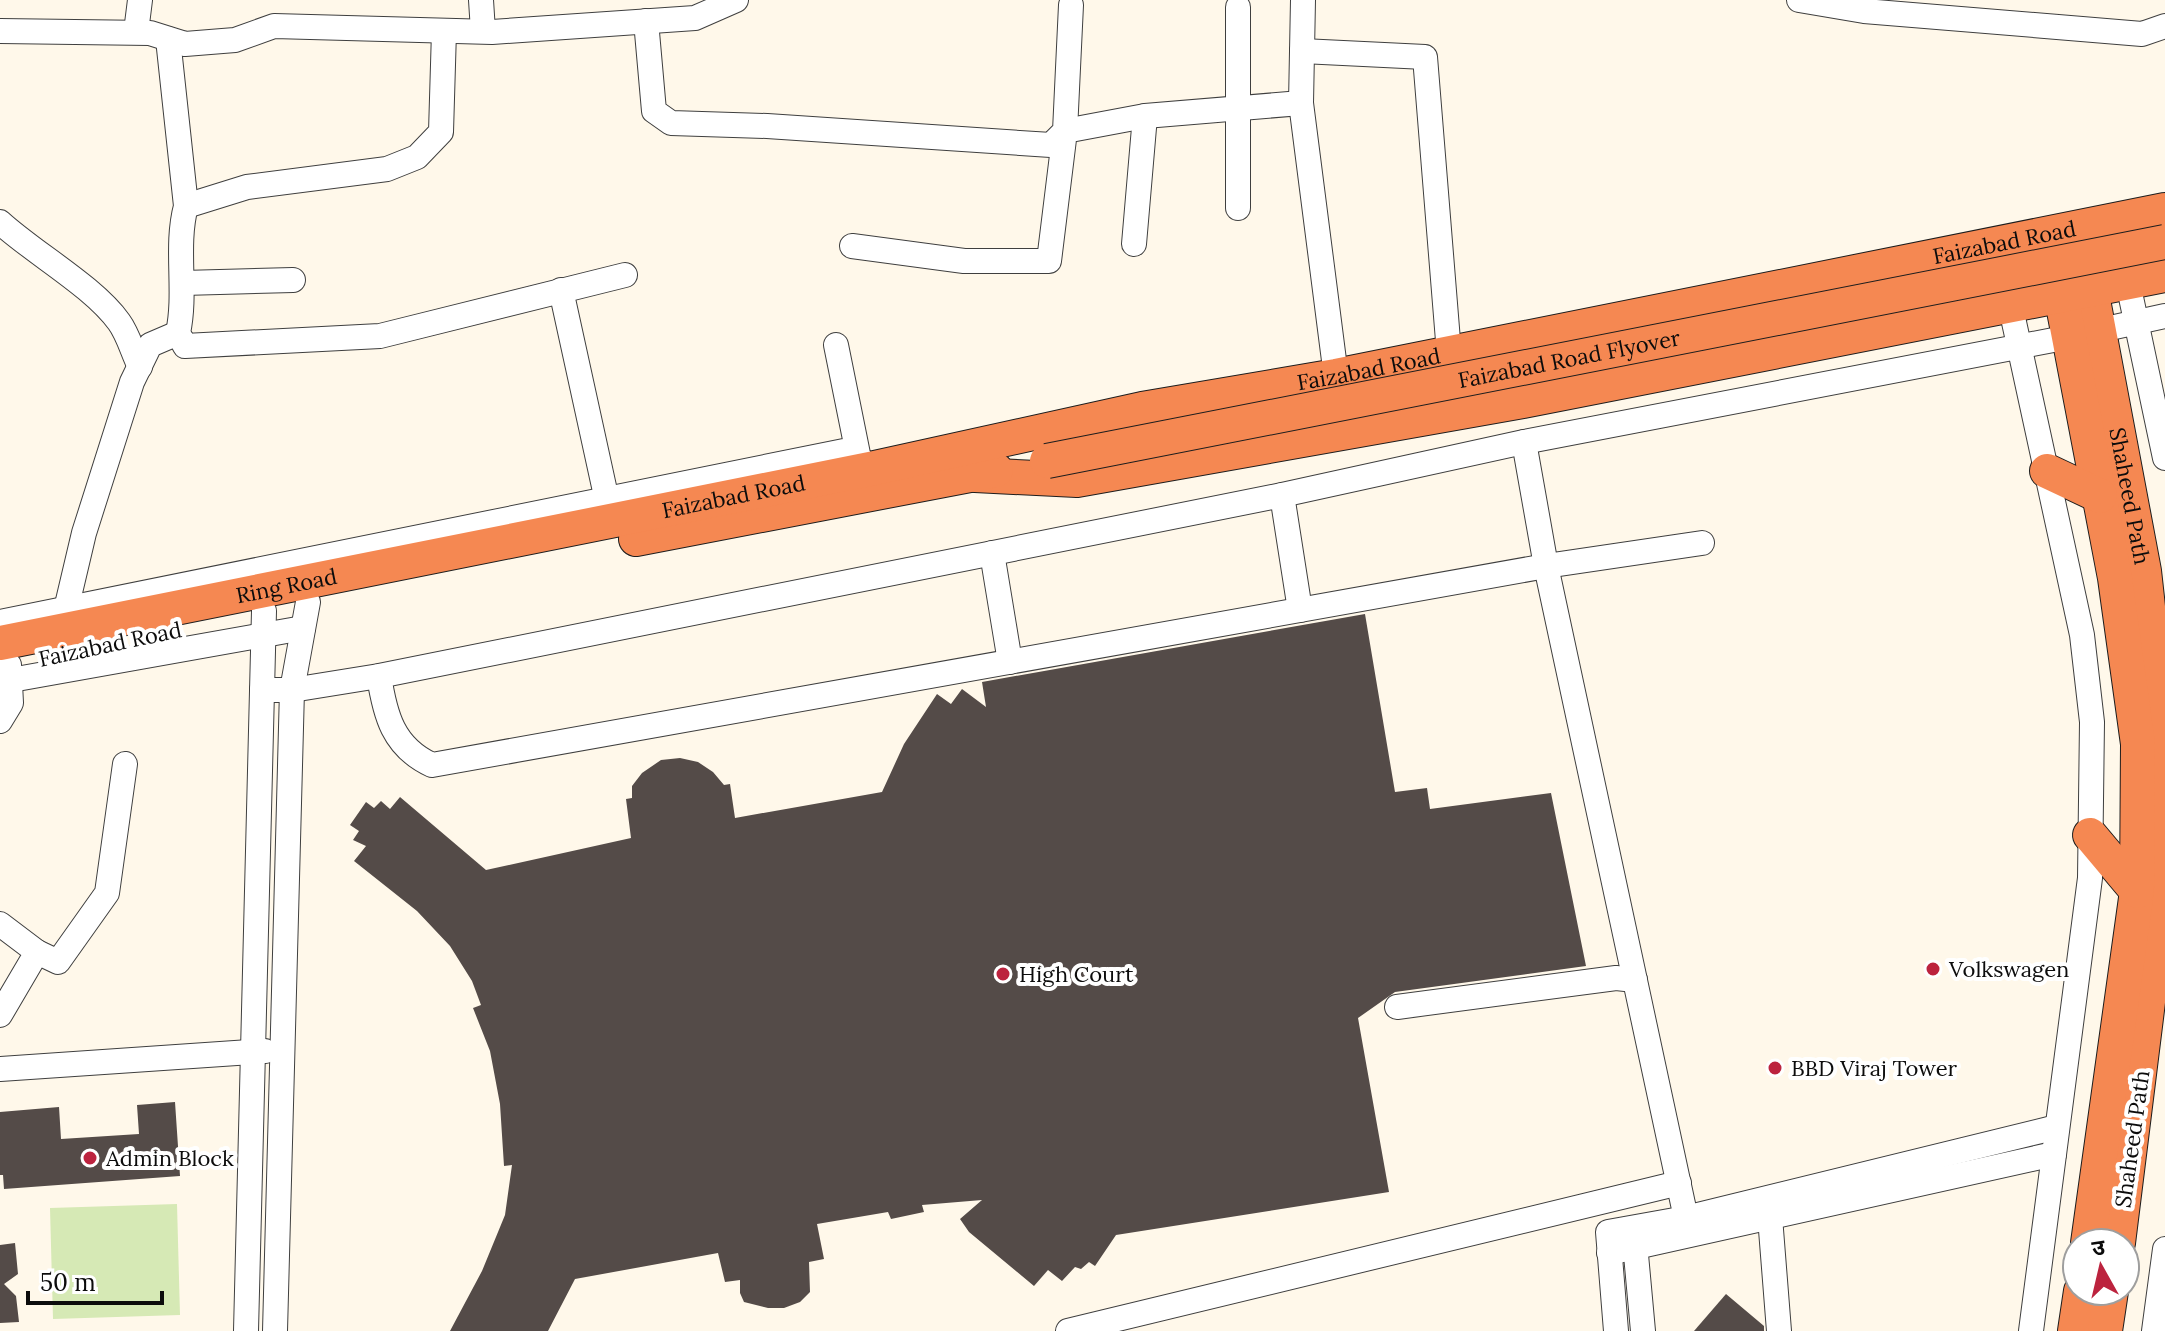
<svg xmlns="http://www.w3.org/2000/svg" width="2165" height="1331" viewBox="0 0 2165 1331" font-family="Lora,'Noto Sans Devanagari',serif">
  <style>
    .green { fill: #d6e9b5 }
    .building { fill: #544b48 }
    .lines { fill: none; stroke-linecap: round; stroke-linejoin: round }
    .minor-casing { stroke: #3f3f3f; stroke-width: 26 }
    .highway-casing { stroke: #1d1d1d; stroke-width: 36 }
    .minor { stroke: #fff; stroke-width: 24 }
    .highway { stroke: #f58852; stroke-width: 34 }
    .highway-bridge-casing { stroke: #1d1d1d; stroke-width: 36; stroke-linecap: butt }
    .highway-bridge { stroke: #f58852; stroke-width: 34 }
    .poi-dot { fill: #bc233e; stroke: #fff; stroke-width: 3 }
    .labels { text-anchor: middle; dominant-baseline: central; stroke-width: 8; stroke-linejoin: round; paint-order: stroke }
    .street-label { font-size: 22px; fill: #0c0c0c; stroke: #fff }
    .poi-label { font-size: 22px; fill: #0c0c0c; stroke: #fff; text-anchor: start }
  </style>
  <rect width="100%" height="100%" fill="#fff8ea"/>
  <path class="green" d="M 177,1204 L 180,1315 L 53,1319 L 50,1208 Z"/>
  <g class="building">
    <path d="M 1365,614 L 1395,792 L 1427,788 L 1430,809 L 1551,793 L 1586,966 L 1395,992 L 1358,1018 L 1389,1192 L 1116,1235 L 1095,1266 L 1089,1262 L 1081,1269 L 1075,1267 L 1062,1281 L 1048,1270 L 1034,1286 L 969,1232 L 960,1219 L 982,1200 L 922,1205 L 924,1212 L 891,1219 L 888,1212 L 817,1224 L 824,1259 L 809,1262 L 810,1292 L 800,1302 L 784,1308 L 768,1308 L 744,1302 L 740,1293 L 740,1280 L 725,1282 L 718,1253 L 575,1279 L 548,1331 L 450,1331 L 482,1271 L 505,1215 L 512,1165 L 504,1166 L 500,1104 L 490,1051 L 473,1008 L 481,1005 L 472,981 L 450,946 L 417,911 L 354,861 L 366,846 L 353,840 L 359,831 L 350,825 L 366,802 L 374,808 L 381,801 L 390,809 L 400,797 L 486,870 L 631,838 L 626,799 L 632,798 L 632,786 L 642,773 L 661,760 L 680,758 L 698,762 L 713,772 L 724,785 L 730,784 L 735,818 L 882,792 L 904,744 L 937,694 L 951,704 L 962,689 L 986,707 L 982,682 Z"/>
    <path d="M 175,1102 L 180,1176 L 4,1189 L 3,1175 L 0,1175 L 0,1112 L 59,1107 L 61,1139 L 139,1134 L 137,1105 Z"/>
    <path d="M 15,1243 L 18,1274 L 4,1284 L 16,1296 L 19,1322 L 0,1323 L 0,1245 Z"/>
    <path d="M 1726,1294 L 1764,1326 L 1764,1331 L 1694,1331 Z"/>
  </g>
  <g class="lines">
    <defs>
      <g id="minor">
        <path d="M 481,0 L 483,31"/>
        <path d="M 1303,0 L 1301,103 L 1336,376"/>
        <path d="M 1799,0 L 1864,11 L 2142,34 L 2165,26"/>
        <path d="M 1238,7 L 1238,208"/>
        <path d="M 646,21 L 654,111 L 671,123 L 767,126 L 1051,145 L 1065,131 L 1071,5"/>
        <path d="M 0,31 L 150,33 L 185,44 L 235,40 L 274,26 L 492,32 L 695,18 L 736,0"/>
        <path d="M 136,32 L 140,0"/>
        <path d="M 168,39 L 186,206 C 175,247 187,291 178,333 L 185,346 L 380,336 L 625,275"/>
        <path d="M 1302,51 L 1425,57 L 1449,353"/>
        <path d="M 186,206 L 247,187 L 387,169 L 417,157 L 441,132 L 444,31"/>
        <path d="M 0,222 C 35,254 93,286 119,322 C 128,334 133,353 140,367"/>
        <path d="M 1134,244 L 1145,116"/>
        <path d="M 852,246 L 964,261 L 1049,261 L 1065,131 L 1145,116 L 1301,103"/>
        <path d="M 2125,269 L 2165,458"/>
        <path d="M 183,283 L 293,280"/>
        <path d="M 561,290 L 610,514"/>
        <path d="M 2007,290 L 2082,635 L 2092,722 L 2090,878 L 2031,1331"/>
        <path d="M 836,345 L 859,459"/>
        <path d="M 1524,442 L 1546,566 L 1686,1218"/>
        <path d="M 1282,495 L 1300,610"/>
        <path d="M 992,553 L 1010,662"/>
        <path d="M 0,622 L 844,451 L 875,468"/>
        <path d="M 63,622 L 84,533 L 132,382 L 150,345 L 178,333"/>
        <path d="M 379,676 C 385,715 393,747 432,765 L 1546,566 L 1702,543"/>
        <path d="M 0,682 L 303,628"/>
        <path d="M 262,690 L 292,690 L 379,676 L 1282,495 L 1524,442 L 2069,337 L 2165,316"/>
        <path d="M 0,721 L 11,703 L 9,665"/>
        <path d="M 0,924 L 37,952 L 0,1015"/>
        <path d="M 37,952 L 58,962 L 107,893 L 125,764"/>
        <path d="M 1397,1007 L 1616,978 L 1635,980"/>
        <path d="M 0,1069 L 265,1051"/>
        <path d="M 1770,1217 L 1779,1331"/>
        <path d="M 1634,1233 L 1643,1331"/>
        <path d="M 1609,1253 L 2054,1154"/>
        <path d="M 246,1331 L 264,611"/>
        <path d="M 275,1331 L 292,690 L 308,602"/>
        <path d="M 1068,1331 L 1679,1183"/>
        <path d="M 1616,1331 L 1608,1232 L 1686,1218 L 2057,1127"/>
        <path d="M 2154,1331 L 2165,1249"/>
      </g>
      <g id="highway">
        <path id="s1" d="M 2087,268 L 2144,571 L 2163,742 L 2161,897 L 2118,1243"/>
        <path d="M 2057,274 L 2115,578 L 2138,744 L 2137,891 L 2088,1243"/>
        <path d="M 2047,471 L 2100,496"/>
        <path d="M 975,475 L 1077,480 L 1523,401 L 2165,275"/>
        <path d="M 636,539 L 996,470"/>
        <path id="s2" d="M 0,643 L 875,468 L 1142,409 L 1336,376 L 2165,210"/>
        <path d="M 2090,835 L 2137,891"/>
        <path d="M 2075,1331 L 2081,1291"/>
        <path d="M 2105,1331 L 2111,1291"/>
      </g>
    </defs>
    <use href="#minor" class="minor-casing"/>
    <use href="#highway" class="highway-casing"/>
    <use href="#minor" class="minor"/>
    <use href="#highway" class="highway"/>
    <defs>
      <g id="highway-bridge">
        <path id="s3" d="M 1047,461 L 2165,242"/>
      </g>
    </defs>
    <use href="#highway-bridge" class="highway-bridge-casing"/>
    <use href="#highway-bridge" class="highway-bridge"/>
  </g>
  <g class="poi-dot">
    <circle cx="1933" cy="969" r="8"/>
    <circle cx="1003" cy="974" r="8"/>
    <circle cx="1775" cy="1068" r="8"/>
    <circle cx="90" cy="1158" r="8"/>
  </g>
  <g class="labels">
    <g class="street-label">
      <text stroke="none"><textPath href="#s2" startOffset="2044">Faizabad Road</textPath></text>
      <text stroke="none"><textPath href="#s3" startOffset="532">Faizabad Road Flyover</textPath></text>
      <text stroke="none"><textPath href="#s2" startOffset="1396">Faizabad Road</textPath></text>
      <text stroke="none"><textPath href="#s1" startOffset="232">Shaheed Path</textPath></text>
      <text stroke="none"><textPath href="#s2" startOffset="748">Faizabad Road</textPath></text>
      <text stroke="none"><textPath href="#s2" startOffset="292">Ring Road</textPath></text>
      <text transform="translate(110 644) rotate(-12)">Faizabad Road</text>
      <text transform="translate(2132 1139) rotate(-82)">Shaheed Path</text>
    </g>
    <g class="poi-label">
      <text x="1949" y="969">Volkswagen</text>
      <text x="1019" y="974">High Court</text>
      <text x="1791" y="1068">BBD Viraj Tower</text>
      <text x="106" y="1158">Admin Block</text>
    </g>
  </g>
  <g transform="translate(2101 1267) rotate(352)"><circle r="38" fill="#ffffff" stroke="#9e9e9e" stroke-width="2"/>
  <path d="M0-6L14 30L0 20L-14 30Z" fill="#bc233e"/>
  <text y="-12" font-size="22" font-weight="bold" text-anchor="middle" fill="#0c0c0c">उ</text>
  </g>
  <path d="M28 1291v12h134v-12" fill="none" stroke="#0c0c0c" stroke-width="4"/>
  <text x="40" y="1291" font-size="24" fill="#0c0c0c" stroke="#ffffff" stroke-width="6" paint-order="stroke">50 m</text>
</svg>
